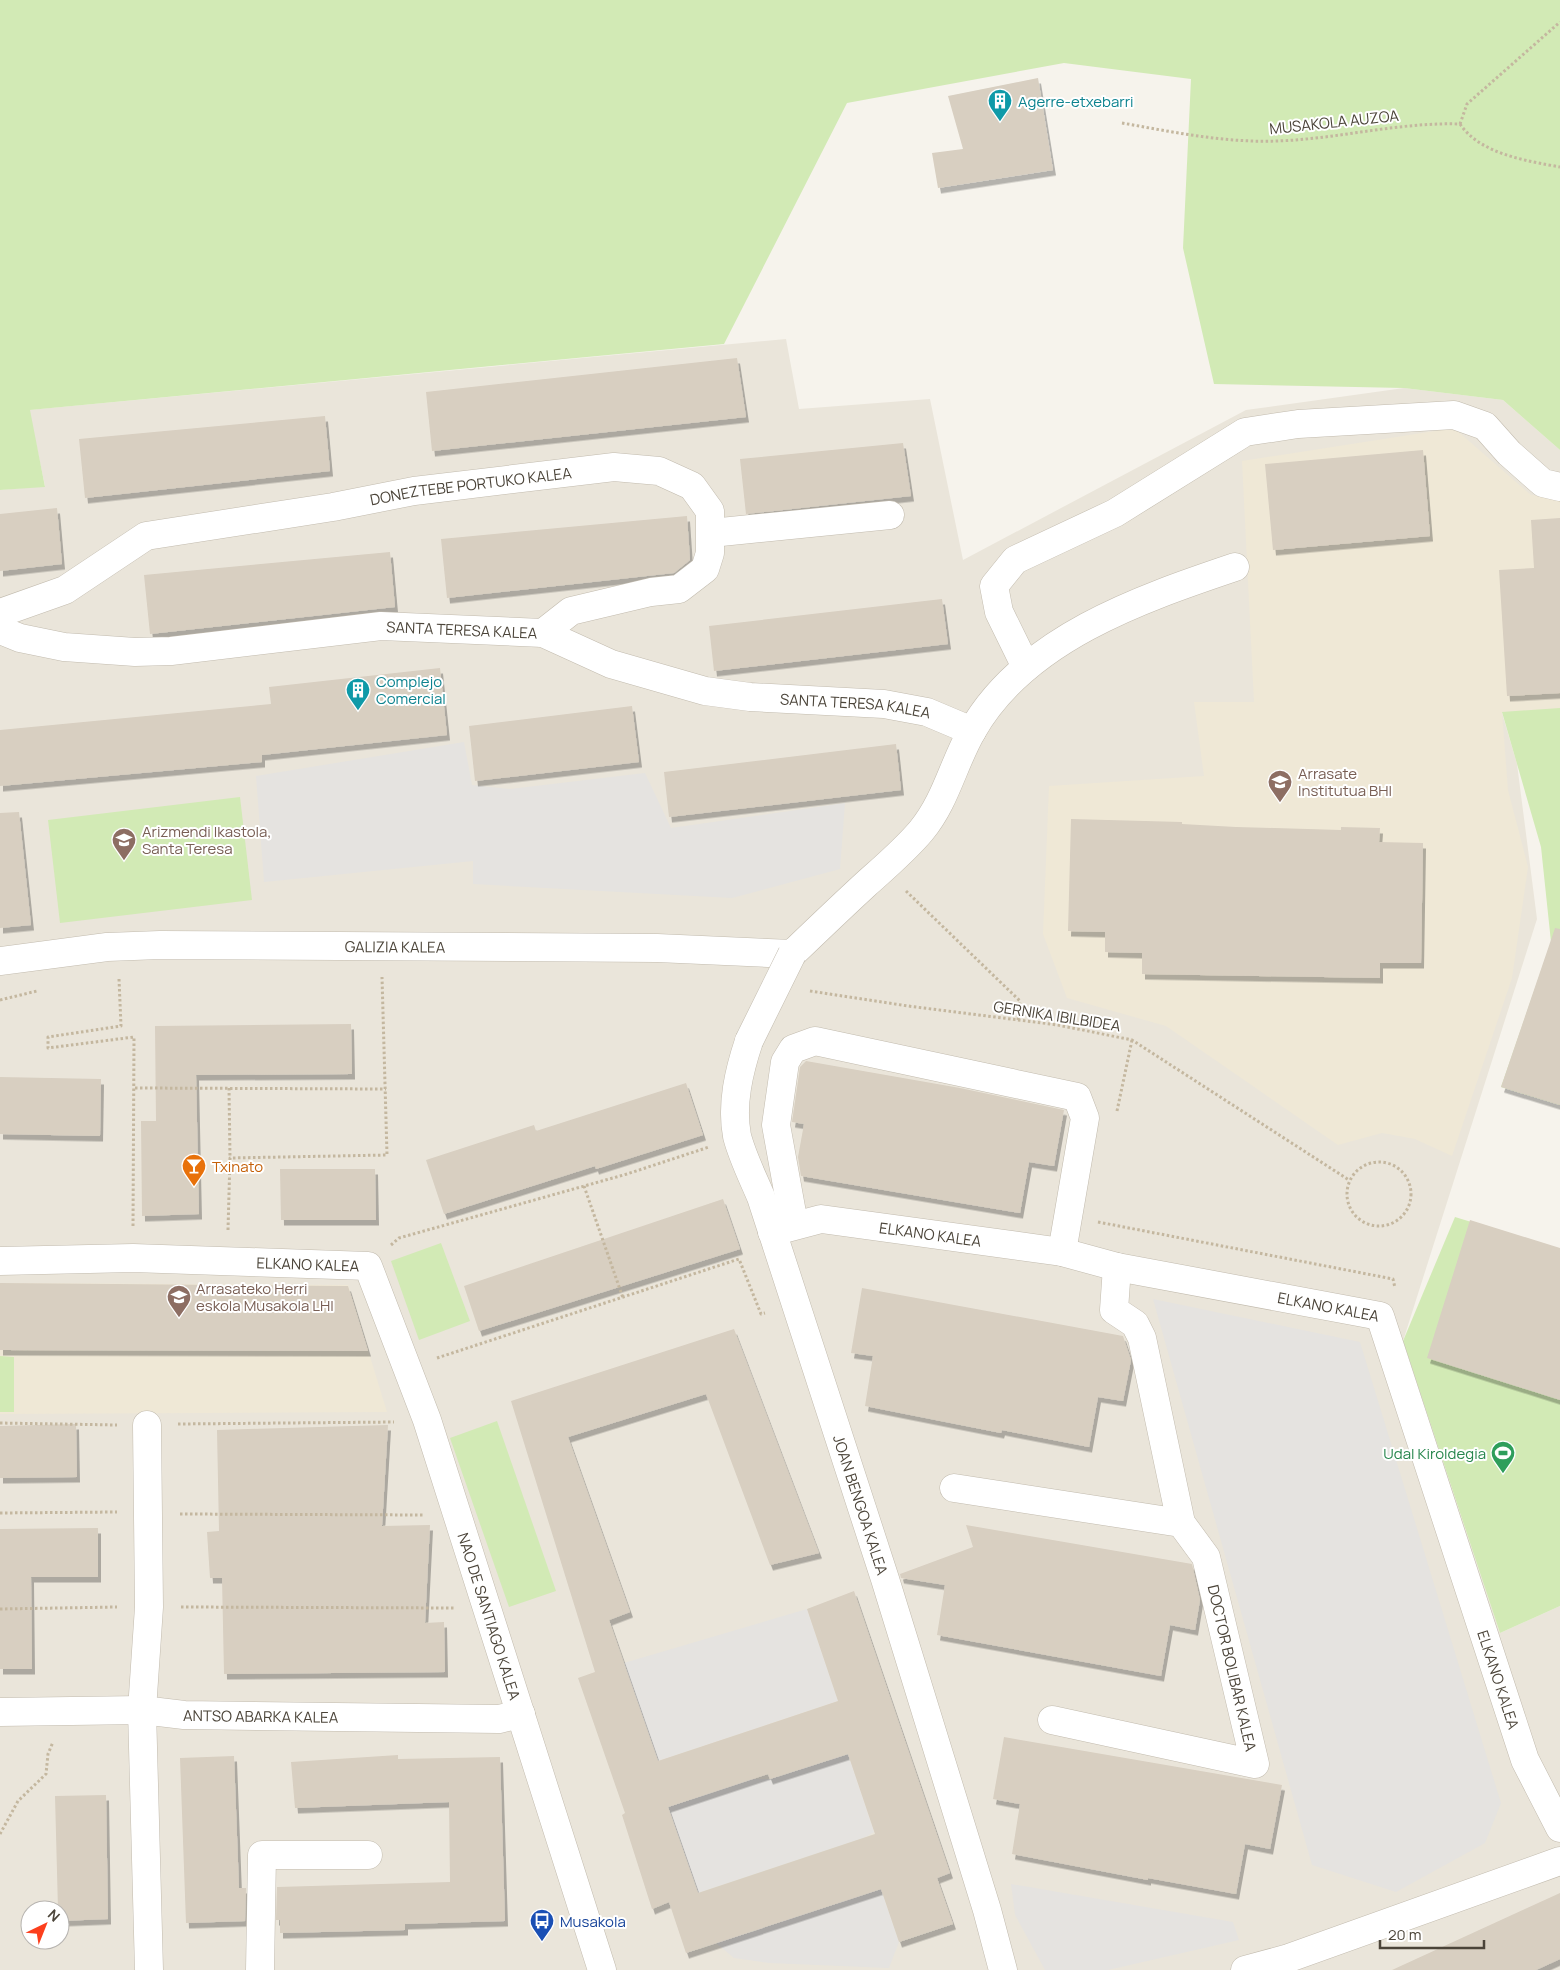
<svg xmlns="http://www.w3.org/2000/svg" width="1560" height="1970" viewBox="0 0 1560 1970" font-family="Manrope,sans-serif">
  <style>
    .residential { fill: #eae5da; fill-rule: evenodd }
    .education { fill: #efe8d6 }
    .green { fill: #d2eab5 }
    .parking { fill: #e5e3e0 }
    .building { fill: #d8cfc1; fill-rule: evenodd; filter: url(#shadow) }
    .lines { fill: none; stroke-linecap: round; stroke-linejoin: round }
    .minor-casing { stroke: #c2bbae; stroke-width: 29 }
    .path { stroke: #c4b79f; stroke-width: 3; stroke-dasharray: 2.5 2.5; stroke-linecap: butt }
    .minor { stroke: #fff; stroke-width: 28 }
    .minor-bridge-casing { stroke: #c2bbae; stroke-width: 29; stroke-linecap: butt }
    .minor-bridge { stroke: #fff; stroke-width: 28 }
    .labels { text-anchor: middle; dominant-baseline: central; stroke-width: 4; stroke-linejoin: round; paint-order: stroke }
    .culture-label { font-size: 15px; fill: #0d838f; stroke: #fff; text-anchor: start }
    .street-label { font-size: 15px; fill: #4b4439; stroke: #fff }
    .education-label { font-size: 15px; fill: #785e54; stroke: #fff; text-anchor: start }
    .food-label { font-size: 15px; fill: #c56008; stroke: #fff; text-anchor: start }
    .leisure-label { font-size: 15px; fill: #27864d; stroke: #fff; text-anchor: end }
    .transit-label { font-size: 15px; fill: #164399; stroke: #fff; text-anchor: start }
  </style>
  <defs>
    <filter id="shadow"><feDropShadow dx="3" dy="5.5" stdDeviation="0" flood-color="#0004"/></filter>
  </defs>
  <rect width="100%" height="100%" fill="#f6f3ec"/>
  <path class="residential" d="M 786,339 L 799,409 L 930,399 L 963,560 L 1246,410 L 1404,388 L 1503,400 L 1560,450 L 1560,709 L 1502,713 L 1517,764 L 1537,919 L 1403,1341 L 1500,1633 L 1560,1606 L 1560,1970 L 0,1970 L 0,490 L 45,486 L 29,410 ZM 30,1910 L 60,1910 L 60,1940 L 30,1940 Z"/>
  <g class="education">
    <path d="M 1454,428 L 1531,495 L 1560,498 L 1560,709 L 1502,712 L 1508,790 L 1528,867 L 1512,978 L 1452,1156 L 1415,1139 L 1382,1133 L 1338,1145 L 1166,1026 L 1067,998 L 1043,934 L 1049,786 L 1204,776 L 1194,702 L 1254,702 L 1242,461 Z"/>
    <path d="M 0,1283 L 348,1285 L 387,1412 L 0,1414 Z"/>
  </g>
  <g class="green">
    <path d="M 0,0 L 1560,0 L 1560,450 L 1503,400 L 1404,388 L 1214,384 L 1183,248 L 1191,79 L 1064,63 L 847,103 L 724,344 L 30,410 L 45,487 L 0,490 Z"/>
    <path d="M 1560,708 L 1560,1105 L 1501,1087 L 1551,942 L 1541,847 L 1502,712 Z"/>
    <path d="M 240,797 L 252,900 L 60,923 L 48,820 Z"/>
    <path d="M 1455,1217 L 1560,1249 L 1560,1606 L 1500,1633 L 1403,1341 Z"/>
    <path d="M 441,1243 L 470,1321 L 419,1340 L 391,1261 Z"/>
    <path d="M 0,1356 L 14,1357 L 14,1412 L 0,1412 Z"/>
    <path d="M 497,1421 L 556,1591 L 509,1607 L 450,1438 Z"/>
  </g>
  <g class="parking">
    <path d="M 464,742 L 472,785 L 510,789 L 645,773 L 671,828 L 845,803 L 840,869 L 732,898 L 473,884 L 473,861 L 264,882 L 256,776 Z"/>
    <path d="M 1153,1299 L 1360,1342 L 1501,1803 L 1485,1843 L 1396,1892 L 1312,1865 Z"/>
    <path d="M 807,1609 L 838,1701 L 658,1761 L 624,1663 Z"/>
    <path d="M 848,1754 L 874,1832 L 864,1838 L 698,1893 L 668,1807 L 752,1779 L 770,1779 Z"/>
    <path d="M 1011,1884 L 1233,1922 L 1239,1940 L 1108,1970 L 1045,1970 L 1015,1915 Z"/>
    <path d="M 881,1889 L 899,1942 L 889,1968 L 769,1963 L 734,1958 L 716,1943 Z"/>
  </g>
  <g class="building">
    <path d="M 1038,78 L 1053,170 L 938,188 L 932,153 L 963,149 L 948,96 Z"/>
    <path d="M 737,358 L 746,417 L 432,451 L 426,392 Z"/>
    <path d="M 325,416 L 330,471 L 85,498 L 79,439 Z"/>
    <path d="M 903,443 L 911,496 L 746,514 L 740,459 Z"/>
    <path d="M 1423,450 L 1430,536 L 1273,550 L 1265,464 Z"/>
    <path d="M 57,508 L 62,564 L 0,571 L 0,514 Z"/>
    <path d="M 687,516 L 690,560 L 674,573 L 447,598 L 441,539 Z"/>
    <path d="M 1560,518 L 1560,693 L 1507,696 L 1499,570 L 1534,568 L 1531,520 Z"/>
    <path d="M 390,552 L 395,607 L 150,634 L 144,575 Z"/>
    <path d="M 942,599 L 948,644 L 714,671 L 709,626 Z"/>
    <path d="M 440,668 L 447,735 L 262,755 L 262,762 L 0,786 L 0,730 L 271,704 L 269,687 Z"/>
    <path d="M 632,706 L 639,762 L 475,781 L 469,726 Z"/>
    <path d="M 896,744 L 901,790 L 669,817 L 664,772 Z"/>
    <path d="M 19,812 L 31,925 L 0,928 L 0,813 Z"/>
    <path d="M 1071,819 L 1182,822 L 1182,824 L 1236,827 L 1341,830 L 1341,827 L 1380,828 L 1379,842 L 1423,843 L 1421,963 L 1380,963 L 1380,978 L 1142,974 L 1142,953 L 1105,952 L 1105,932 L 1068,931 Z"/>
    <path d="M 1555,928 L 1560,929 L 1560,1105 L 1501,1087 Z"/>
    <path d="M 351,1024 L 352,1074 L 196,1075 L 199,1214 L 142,1216 L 141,1121 L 156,1121 L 155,1026 Z"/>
    <path d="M 806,1061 L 960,1088 L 1064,1110 L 1054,1166 L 1029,1162 L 1020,1213 L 801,1176 L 798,1157 L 804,1124 L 792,1122 L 800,1067 Z"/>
    <path d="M 0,1077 L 101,1079 L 100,1136 L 0,1134 Z"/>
    <path d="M 686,1083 L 703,1135 L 596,1169 L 595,1166 L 444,1214 L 426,1160 L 534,1125 L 536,1131 Z"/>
    <path d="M 280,1169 L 375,1169 L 376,1220 L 281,1220 Z"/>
    <path d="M 723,1199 L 740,1249 L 479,1331 L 464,1286 Z"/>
    <path d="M 1470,1220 L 1560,1248 L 1560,1400 L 1427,1358 Z"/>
    <path d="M 0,1283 L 348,1286 L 368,1351 L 0,1350 Z"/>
    <path d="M 862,1288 L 1123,1336 L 1131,1360 L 1123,1401 L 1098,1397 L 1089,1447 L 1002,1430 L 1001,1433 L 865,1406 L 873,1356 L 851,1353 Z"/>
    <path d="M 734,1329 L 819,1553 L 770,1565 L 706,1394 L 568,1437 L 630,1612 L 609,1620 L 658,1761 L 838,1701 L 807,1609 L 854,1591 L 950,1873 L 937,1878 L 953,1924 L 899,1942 L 881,1889 L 686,1953 L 669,1902 L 652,1909 L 622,1815 L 625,1813 L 578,1678 L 595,1672 L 511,1401 ZM 848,1754 L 875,1834 L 698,1893 L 668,1807 L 768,1774 L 770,1779 Z"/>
    <path d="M 76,1424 L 77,1477 L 0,1478 L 0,1426 Z"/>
    <path d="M 388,1425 L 382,1526 L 430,1525 L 425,1623 L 444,1622 L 445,1672 L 224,1674 L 222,1578 L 210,1578 L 207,1532 L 219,1531 L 217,1430 Z"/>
    <path d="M 966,1525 L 1192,1564 L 1200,1600 L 1195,1630 L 1170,1625 L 1161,1676 L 937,1635 L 945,1585 L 901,1578 L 900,1574 L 973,1547 Z"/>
    <path d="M 98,1528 L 98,1577 L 31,1577 L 32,1669 L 0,1669 L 0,1529 Z"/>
    <path d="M 1004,1737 L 1282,1785 L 1270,1849 L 1245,1844 L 1236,1894 L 1148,1878 L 1148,1880 L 1012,1854 L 1020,1804 L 993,1799 Z"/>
    <path d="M 398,1755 L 398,1759 L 500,1757 L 505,1921 L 405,1924 L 405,1930 L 280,1933 L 280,1920 L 276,1920 L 277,1887 L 450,1882 L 449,1802 L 295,1808 L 291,1762 Z"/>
    <path d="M 234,1756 L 239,1888 L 246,1888 L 245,1921 L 186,1923 L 180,1758 Z"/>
    <path d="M 106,1795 L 108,1919 L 60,1921 L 60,1910 L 58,1910 L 55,1796 Z"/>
    <path d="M 1560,1893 L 1560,1959 L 1536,1970 L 1392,1970 Z"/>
  </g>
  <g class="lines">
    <defs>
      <g id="minor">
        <path d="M 711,533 L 890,515"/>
        <path id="s1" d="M 0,613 L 65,590 L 146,536 L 333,507 L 414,491 L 614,467 L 659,471 L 692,486 L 710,511 L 710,553 L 705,569 L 679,589 L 651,592 L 571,611 L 543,633"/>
        <path id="s2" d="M 0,630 L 20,638 L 64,647 L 135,652 L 171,651 L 381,626 L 543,633 L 611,664 L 705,691 L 750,697 L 884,704 L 927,712 L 972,731"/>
        <path d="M 1026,667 L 999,612 L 994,586 L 1015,560 L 1115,513 L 1245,432 L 1298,424 L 1454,415 L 1485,426 L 1509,453 L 1543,483 L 1560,487"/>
        <path id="s3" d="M 0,961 L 107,947 L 160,945 L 657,948 L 792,954 C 817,930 841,907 866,884 C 885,867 905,850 921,831 C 946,801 953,764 972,731 C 1024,639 1140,599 1235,567"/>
        <path id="s4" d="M 749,1041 C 739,1071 731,1104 737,1136 C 742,1156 753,1178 761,1197 L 885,1579 L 987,1910 L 1003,1970"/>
        <path d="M 794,1224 L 776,1125 L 785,1062 L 793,1049 L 815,1041 L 1077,1097 L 1085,1118 L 1062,1252"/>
        <path id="s5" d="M 772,1232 L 821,1219 L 1062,1252 L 1117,1267 L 1380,1316 L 1525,1760 L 1560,1828"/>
        <path id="s6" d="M 0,1261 L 133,1258 L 368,1266 L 427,1420 L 602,1970"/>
        <path d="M 147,1425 L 149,1607 L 142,1710 L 149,1970"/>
        <path d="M 954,1488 L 1181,1523"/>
        <path id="s7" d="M 0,1712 L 142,1710 L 184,1715 L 499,1719 L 521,1714"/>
        <path d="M 1052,1720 L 1255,1764 L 1206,1557 L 1181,1523 L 1142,1338 L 1135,1324 L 1114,1310 L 1117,1267"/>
        <path d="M 260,1970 L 262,1855 L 368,1855"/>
        <path d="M 1245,1970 L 1289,1958 L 1560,1861"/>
      </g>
    </defs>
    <use href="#minor" class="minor-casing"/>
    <g class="path">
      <path d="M 1122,123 C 1173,132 1225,143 1277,141 C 1339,139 1397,122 1460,124"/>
      <path d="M 1460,124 L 1467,104 L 1560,22"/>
      <path d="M 1460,124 C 1480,154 1527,161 1560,167"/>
      <path d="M 906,891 L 1020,1001 L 1018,1020"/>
      <path d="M 119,979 L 121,1026 L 48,1037 L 48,1048 L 134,1037 L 133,1227"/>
      <path d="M 810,991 L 908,1006 L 1058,1025 L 1132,1040 L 1349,1180"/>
      <path d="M 0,1000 L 37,991"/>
      <path d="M 135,1088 L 386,1089"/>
      <path d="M 229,1088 L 230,1158"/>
      <path d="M 1117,1111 L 1132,1040"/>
      <circle cx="1379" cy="1194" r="32"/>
      <path d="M 584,1186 L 623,1298"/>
      <path d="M 1098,1222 L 1393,1279 L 1395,1288"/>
      <path d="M 228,1230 L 230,1158 L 387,1155 L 382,977"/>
      <path d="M 391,1245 L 399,1238 L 627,1174 L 709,1147"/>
      <path d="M 437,1358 L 739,1259 L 761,1314 L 765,1313"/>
      <path d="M 0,1423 L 117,1425"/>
      <path d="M 178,1424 L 394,1422"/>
      <path d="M 0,1513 L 117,1512"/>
      <path d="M 180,1514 L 424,1515"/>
      <path d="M 181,1607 L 454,1608"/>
      <path d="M 0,1609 L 117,1607"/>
      <path d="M 0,1834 L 18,1801 L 46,1774 L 48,1754 L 53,1742"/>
    </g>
    <use href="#minor" class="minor"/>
    <defs>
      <path id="minor-bridge" d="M 749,1041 L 792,954"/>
    </defs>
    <use href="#minor-bridge" class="minor-bridge-casing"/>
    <use href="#minor-bridge" class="minor-bridge"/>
  </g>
  <defs>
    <symbol id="building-pin" viewBox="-11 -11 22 30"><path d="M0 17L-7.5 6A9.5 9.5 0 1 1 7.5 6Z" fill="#0f9aa8" stroke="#fff"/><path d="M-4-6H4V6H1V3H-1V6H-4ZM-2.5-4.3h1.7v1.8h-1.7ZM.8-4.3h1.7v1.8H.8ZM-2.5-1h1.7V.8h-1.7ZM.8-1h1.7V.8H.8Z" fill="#fff"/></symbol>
    <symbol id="school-pin" viewBox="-11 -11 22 30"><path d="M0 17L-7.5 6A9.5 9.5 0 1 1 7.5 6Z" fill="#8d6e63" stroke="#fff"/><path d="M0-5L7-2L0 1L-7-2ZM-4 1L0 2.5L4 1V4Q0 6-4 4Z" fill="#fff"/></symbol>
    <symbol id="bar-pin" viewBox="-11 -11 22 30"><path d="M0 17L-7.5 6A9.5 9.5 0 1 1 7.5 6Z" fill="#e8710a" stroke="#fff"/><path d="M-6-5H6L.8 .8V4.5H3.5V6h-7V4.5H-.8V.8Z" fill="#fff"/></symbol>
    <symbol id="stadium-pin" viewBox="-11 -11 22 30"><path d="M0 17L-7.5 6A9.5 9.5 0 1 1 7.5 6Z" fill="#2e9e5b" stroke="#fff"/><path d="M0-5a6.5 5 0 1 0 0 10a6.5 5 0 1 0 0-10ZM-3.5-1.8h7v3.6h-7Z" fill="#fff"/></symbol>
    <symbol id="bus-pin" viewBox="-11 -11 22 30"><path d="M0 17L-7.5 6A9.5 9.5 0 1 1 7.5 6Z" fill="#1a4fb4" stroke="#fff"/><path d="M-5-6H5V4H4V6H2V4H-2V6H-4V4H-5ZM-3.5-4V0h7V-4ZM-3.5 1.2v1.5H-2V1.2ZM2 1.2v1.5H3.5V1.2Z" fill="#fff"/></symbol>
  </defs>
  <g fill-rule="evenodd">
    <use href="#building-pin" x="986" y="87" width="28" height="38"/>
    <use href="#building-pin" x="344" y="676" width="28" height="38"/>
    <use href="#school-pin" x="1266" y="768" width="28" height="38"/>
    <use href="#school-pin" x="110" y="826" width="28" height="38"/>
    <use href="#bar-pin" x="180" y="1152" width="28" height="38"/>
    <use href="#school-pin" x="165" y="1283" width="28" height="38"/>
    <use href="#stadium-pin" x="1489" y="1439" width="28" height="38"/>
    <use href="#bus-pin" x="528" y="1907" width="28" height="38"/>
  </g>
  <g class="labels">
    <g class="culture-label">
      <text x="1018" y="101">Agerre-etxebarri</text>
      <text x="376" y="681">Complejo<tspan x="376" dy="17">Comercial</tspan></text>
    </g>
    <g class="street-label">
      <text transform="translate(1334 122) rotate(-6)">MUSAKOLA AUZOA</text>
      <text stroke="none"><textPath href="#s1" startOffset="495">DONEZTEBE PORTUKO KALEA</textPath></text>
      <text stroke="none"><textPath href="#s2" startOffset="466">SANTA TERESA KALEA</textPath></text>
      <text stroke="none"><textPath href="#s2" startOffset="871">SANTA TERESA KALEA</textPath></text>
      <text stroke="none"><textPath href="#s3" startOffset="396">GALIZIA KALEA</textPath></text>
      <text transform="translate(1057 1016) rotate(9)">GERNIKA IBILBIDEA</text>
      <text stroke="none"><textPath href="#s5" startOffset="161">ELKANO KALEA</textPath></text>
      <text stroke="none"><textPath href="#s6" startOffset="308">ELKANO KALEA</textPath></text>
      <text stroke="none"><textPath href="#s5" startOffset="566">ELKANO KALEA</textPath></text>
      <text stroke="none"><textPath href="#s4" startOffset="486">JOAN BENGOA KALEA</textPath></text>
      <text stroke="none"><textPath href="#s6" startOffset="739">NAO DE SANTIAGO KALEA</textPath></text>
      <text transform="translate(1232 1668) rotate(77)">DOCTOR BOLIBAR KALEA</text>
      <text stroke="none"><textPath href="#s5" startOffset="1001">ELKANO KALEA</textPath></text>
      <text stroke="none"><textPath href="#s7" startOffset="261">ANTSO ABARKA KALEA</textPath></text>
    </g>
    <g class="education-label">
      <text x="1298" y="773">Arrasate<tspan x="1298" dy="17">Institutua BHI</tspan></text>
      <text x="142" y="831">Arizmendi Ikastola,<tspan x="142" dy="17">Santa Teresa</tspan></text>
      <text x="196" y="1288">Arrasateko Herri<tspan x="196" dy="17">eskola Musakola LHI</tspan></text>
    </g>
    <g class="food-label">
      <text x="212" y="1166">Txinato</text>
    </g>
    <g class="leisure-label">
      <text x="1486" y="1453">Udal Kiroldegia</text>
    </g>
    <g class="transit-label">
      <text x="560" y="1921">Musakola</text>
    </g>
  </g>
  <g transform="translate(45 1925) rotate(43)"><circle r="24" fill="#ffffff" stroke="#b7b4b0"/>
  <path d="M0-4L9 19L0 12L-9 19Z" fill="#fc3f1d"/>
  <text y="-8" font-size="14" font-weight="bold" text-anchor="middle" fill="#4b4439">N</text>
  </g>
  <path d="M1380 1940v8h104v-8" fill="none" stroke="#4b4439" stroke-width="2.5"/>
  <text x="1388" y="1940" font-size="15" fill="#4b4439" stroke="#ffffff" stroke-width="4" paint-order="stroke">20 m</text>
</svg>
